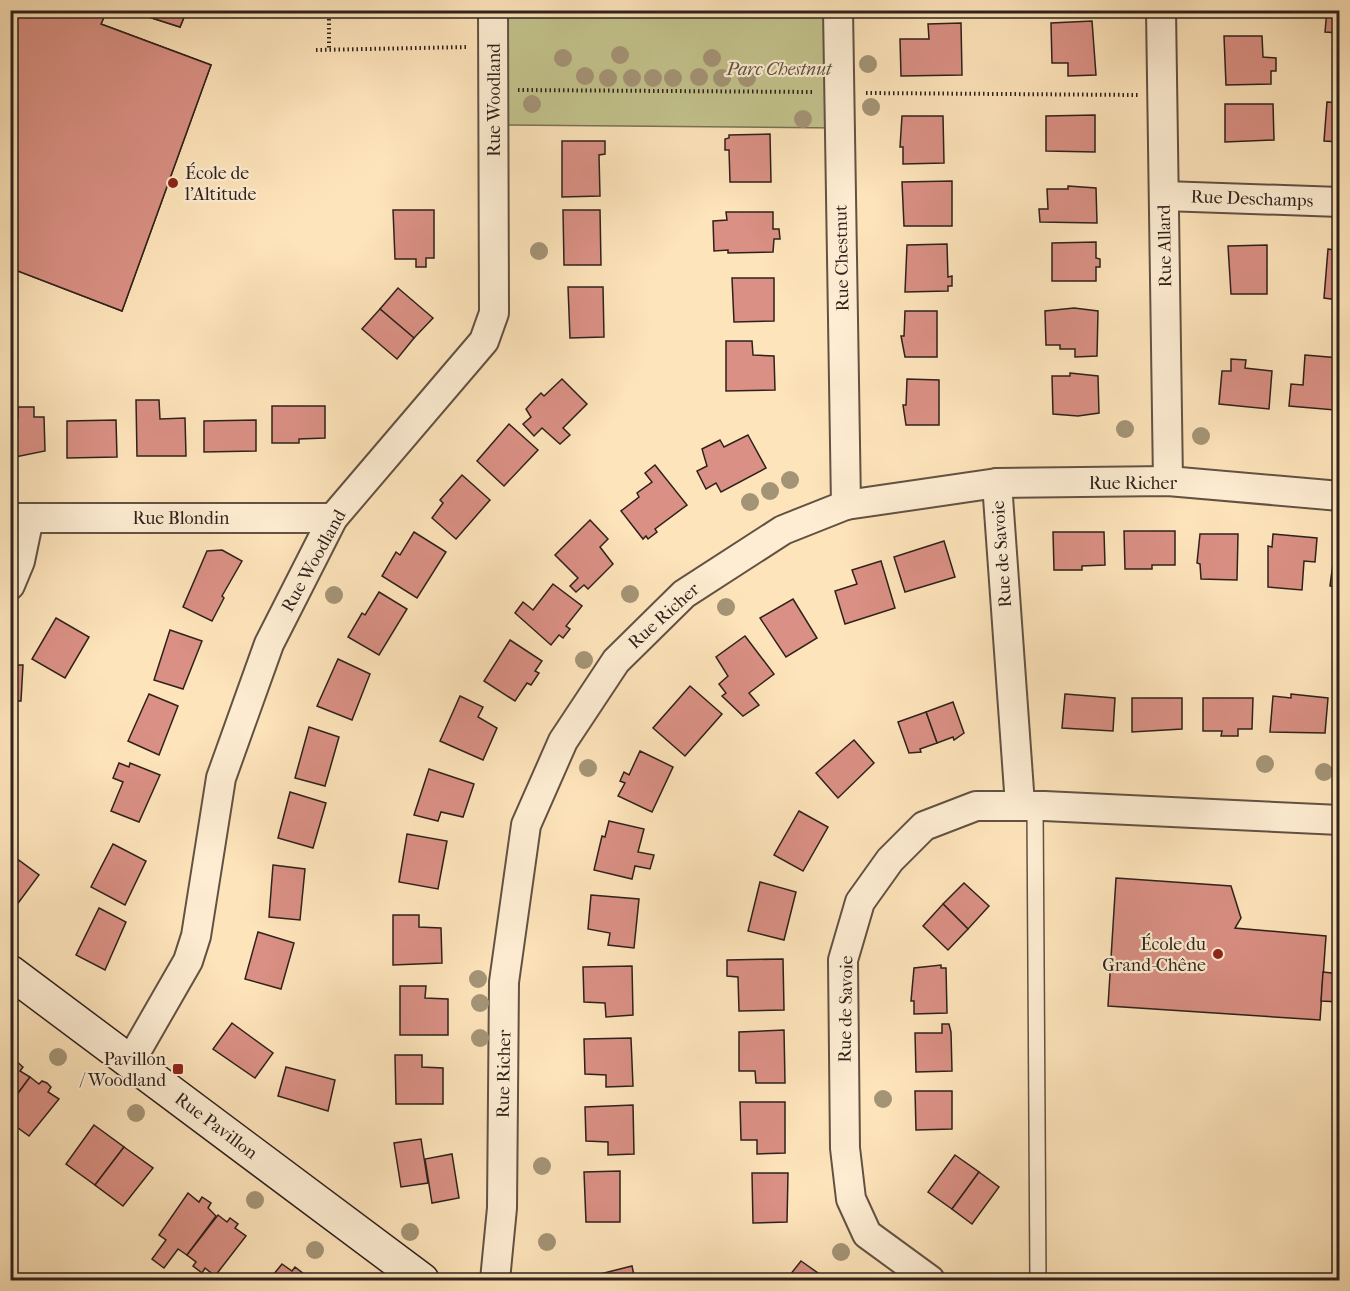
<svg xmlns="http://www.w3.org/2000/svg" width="1350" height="1291" viewBox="0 0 1350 1291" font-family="'IM FELL French Canon',serif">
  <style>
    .green { fill: #c3c38d; stroke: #787254; stroke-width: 1.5 }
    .building { fill: #da9084; stroke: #2e221b; stroke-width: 1.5 }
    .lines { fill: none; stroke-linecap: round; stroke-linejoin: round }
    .lane-casing { stroke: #625243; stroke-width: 18 }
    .street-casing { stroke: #625243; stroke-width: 32 }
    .secondary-casing { stroke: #2e221b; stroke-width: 36 }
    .path { stroke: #2e221b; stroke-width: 4; stroke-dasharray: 1.5 3; stroke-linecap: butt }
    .lane { stroke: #feedd3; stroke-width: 15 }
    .street { stroke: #feedd3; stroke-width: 28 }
    .secondary { stroke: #feedd3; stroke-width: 33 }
    .tree { fill: #a49476 }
    .poi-dot { fill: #8f2418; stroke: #feedd3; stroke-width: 2 }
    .labels { text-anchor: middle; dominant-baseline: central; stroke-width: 4.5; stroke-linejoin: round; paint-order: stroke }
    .park-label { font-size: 18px; font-style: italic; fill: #5b523d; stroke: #feedd3 }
    .street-label { font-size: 18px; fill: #2e221b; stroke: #feedd3 }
    .poi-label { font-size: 18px; fill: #2e221b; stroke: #feedd3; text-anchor: end }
  </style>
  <rect width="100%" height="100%" fill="#fee4bb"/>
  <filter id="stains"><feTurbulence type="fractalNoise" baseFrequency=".00333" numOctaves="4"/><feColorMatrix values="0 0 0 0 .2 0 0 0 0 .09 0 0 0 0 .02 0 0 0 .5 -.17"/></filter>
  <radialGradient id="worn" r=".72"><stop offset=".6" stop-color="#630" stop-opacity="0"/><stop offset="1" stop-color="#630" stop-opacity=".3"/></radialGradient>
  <path class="green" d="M 838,11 L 840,128 L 494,125 L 493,12 Z"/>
  <g class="building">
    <path d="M 10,10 L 107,10 L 101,24 L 211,65 L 122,311 L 10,268 Z"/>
    <path d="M 10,10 L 107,10 L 101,24 L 211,65 L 122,311 L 10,268 Z"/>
    <path d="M 127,10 L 187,10 L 180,27 Z"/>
    <path d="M 127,10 L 187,10 L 180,27 Z"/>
    <path d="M 1222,10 L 1271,10 L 1271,15 L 1223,16 Z"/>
    <path d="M 1327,10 L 1340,10 L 1340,33 L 1325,32 Z"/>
    <path d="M 1092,21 L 1096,75 L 1068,76 L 1068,63 L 1052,63 L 1051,23 Z"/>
    <path d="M 961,23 L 962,75 L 901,76 L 900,39 L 929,39 L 928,24 Z"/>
    <path d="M 1224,36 L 1262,36 L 1263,57 L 1276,58 L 1276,71 L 1271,71 L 1271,84 L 1226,85 Z"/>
    <path d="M 1327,102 L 1340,103 L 1340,142 L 1324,141 Z"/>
    <path d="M 1225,104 L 1273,104 L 1274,140 L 1225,142 Z"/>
    <path d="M 1095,115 L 1095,152 L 1046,151 L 1046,116 Z"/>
    <path d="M 902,116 L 943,116 L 944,163 L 903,164 L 903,147 L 900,147 Z"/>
    <path d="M 770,134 L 771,182 L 730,182 L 729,150 L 725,150 L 725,139 L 729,138 L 729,135 Z"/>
    <path d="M 562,141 L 605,141 L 605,154 L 599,155 L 600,196 L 562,197 Z"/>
    <path d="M 952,181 L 952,226 L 904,226 L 902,182 Z"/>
    <path d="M 1068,186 L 1096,188 L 1097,223 L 1040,222 L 1039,209 L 1048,209 L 1047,189 L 1068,189 Z"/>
    <path d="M 393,210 L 434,210 L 434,258 L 426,258 L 426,267 L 416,267 L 416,259 L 395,259 Z"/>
    <path d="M 563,210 L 600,210 L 601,265 L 564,265 Z"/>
    <path d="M 726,212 L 773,212 L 773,229 L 779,229 L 780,239 L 774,239 L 773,252 L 728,253 L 728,250 L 714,251 L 713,221 L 727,220 Z"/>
    <path d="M 1096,242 L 1096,258 L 1100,259 L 1100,267 L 1096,267 L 1096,281 L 1052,281 L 1052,243 Z"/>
    <path d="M 947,244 L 948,277 L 952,276 L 952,286 L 948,286 L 948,291 L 905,292 L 907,245 Z"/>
    <path d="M 1267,245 L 1267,294 L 1231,294 L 1228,246 Z"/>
    <path d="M 1328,249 L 1340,251 L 1338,300 L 1324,298 Z"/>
    <path d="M 732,278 L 774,278 L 774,321 L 734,322 Z"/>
    <path d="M 568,287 L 603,287 L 604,337 L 570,338 Z"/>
    <path d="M 398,288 L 433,318 L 414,338 L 380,309 Z"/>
    <path d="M 1074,308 L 1098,311 L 1097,356 L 1075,357 L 1075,349 L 1060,349 L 1060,345 L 1046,345 L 1045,311 Z"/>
    <path d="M 380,309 L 414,338 L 397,359 L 362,329 Z"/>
    <path d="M 905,311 L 937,311 L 937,357 L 905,357 L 901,336 L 904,336 Z"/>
    <path d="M 726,341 L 752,341 L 753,355 L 774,356 L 775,390 L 726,391 Z"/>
    <path d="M 1305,355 L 1340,358 L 1339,401 L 1336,401 L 1335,410 L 1289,406 L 1291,384 L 1303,385 Z"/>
    <path d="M 1231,359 L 1246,360 L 1245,368 L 1272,371 L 1269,409 L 1219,404 L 1222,371 L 1231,371 Z"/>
    <path d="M 1070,373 L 1098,376 L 1099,413 L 1078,416 L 1053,414 L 1052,376 L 1070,376 Z"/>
    <path d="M 562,379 L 587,404 L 563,428 L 570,435 L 560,444 L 542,428 L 534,436 L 523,424 L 531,417 L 526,409 L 534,400 L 541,393 L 544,396 Z"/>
    <path d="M 907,379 L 939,380 L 939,425 L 906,425 L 903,405 L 906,405 Z"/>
    <path d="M 136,400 L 159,400 L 160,419 L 185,418 L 186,456 L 137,456 Z"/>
    <path d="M 272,406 L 325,406 L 325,438 L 299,439 L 299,443 L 272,443 Z"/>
    <path d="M 18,407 L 34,407 L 34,417 L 44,417 L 45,451 L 10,458 L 10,418 L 18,418 Z"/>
    <path d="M 116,420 L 117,457 L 67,458 L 67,421 Z"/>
    <path d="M 256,420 L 256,451 L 204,452 L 204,421 Z"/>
    <path d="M 509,424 L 538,450 L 504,486 L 477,461 Z"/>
    <path d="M 748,435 L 766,468 L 721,492 L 716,483 L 706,489 L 697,471 L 707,466 L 702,449 L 720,440 L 724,447 Z"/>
    <path d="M 655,465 L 687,505 L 655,529 L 657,532 L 648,539 L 646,536 L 643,539 L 621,511 L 639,497 L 637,493 L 652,482 L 645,473 Z"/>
    <path d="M 462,475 L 490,500 L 456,539 L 432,518 L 443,503 L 440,500 Z"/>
    <path d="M 590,520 L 608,539 L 600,547 L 613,564 L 588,589 L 584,585 L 576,592 L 570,586 L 578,578 L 555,555 Z"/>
    <path d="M 1124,531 L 1175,531 L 1175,565 L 1152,565 L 1152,569 L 1125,569 Z"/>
    <path d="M 414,532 L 446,552 L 417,598 L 382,576 L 396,552 L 400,555 Z"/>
    <path d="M 1053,532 L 1104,532 L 1105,565 L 1082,566 L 1082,570 L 1054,570 Z"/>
    <path d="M 1200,534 L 1238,534 L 1237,580 L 1201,579 L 1200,564 L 1197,563 Z"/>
    <path d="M 1273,534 L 1317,538 L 1315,562 L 1304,561 L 1302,590 L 1268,587 L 1268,546 L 1272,547 Z"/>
    <path d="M 944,541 L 955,577 L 905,592 L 894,557 Z"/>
    <path d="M 1336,541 L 1340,542 L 1340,588 L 1330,586 Z"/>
    <path d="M 222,550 L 242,561 L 222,596 L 224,598 L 212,621 L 183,607 L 207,551 Z"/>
    <path d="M 881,561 L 895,608 L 845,624 L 835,591 L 857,584 L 852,570 Z"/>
    <path d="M 553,584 L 582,606 L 566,626 L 570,629 L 563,638 L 559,635 L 551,645 L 515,613 L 523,602 L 533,610 Z"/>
    <path d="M 379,592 L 407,609 L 379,655 L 348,637 L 362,613 L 365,615 Z"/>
    <path d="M 793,599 L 817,638 L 786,657 L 760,618 Z"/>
    <path d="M 56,618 L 89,637 L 65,678 L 32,659 Z"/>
    <path d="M 170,630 L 202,641 L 183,689 L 154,680 Z"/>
    <path d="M 745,636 L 774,674 L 749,693 L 759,705 L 743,716 L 722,696 L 726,693 L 719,684 L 728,676 L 716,657 Z"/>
    <path d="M 510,640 L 542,661 L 535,671 L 539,673 L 531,685 L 527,683 L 515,701 L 484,681 Z"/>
    <path d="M 338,659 L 370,674 L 352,720 L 317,706 Z"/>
    <path d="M 10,665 L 23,665 L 21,701 L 10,701 Z"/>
    <path d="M 690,686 L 722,714 L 685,756 L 653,728 Z"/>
    <path d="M 149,694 L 178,706 L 159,755 L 128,741 Z"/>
    <path d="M 1065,694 L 1115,698 L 1113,731 L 1062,728 Z"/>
    <path d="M 1291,694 L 1328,698 L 1325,733 L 1270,732 L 1273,696 L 1291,698 Z"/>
    <path d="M 460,696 L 483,707 L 478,717 L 497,728 L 483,760 L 440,741 Z"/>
    <path d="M 1132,698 L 1182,698 L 1182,729 L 1132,732 Z"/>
    <path d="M 1203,698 L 1253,698 L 1252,729 L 1238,729 L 1238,736 L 1221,736 L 1222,731 L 1203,731 Z"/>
    <path d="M 953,702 L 964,733 L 954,740 L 953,737 L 937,743 L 926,712 Z"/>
    <path d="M 926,712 L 937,743 L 920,749 L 921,752 L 909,753 L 898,722 Z"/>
    <path d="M 309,727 L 339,737 L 325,786 L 295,778 Z"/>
    <path d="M 854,740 L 874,763 L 838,798 L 816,773 Z"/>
    <path d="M 640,751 L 673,767 L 652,812 L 618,796 L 625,783 L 620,781 L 624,772 L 629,775 Z"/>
    <path d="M 119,763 L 129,767 L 130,763 L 160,775 L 139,822 L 111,811 L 123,782 L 113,778 Z"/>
    <path d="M 429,769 L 474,784 L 463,817 L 441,812 L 438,821 L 414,815 Z"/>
    <path d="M 290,792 L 326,803 L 313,848 L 278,838 Z"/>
    <path d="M 799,811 L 828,827 L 803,871 L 774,855 Z"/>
    <path d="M 609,821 L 644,829 L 638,852 L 654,855 L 650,869 L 635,866 L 632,879 L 594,870 L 602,836 L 605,837 Z"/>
    <path d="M 407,834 L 447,841 L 438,889 L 399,882 Z"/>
    <path d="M 10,843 L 17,848 L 12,855 L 39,875 L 16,906 L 10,902 Z"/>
    <path d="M 113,844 L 146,861 L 125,905 L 91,887 Z"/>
    <path d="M 273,865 L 305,869 L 300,920 L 269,917 Z"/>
    <path d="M 1116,878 L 1231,886 L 1241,918 L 1235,928 L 1326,936 L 1320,1020 L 1108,1006 Z"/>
    <path d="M 760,882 L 796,892 L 784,940 L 748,931 Z"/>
    <path d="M 964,883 L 989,906 L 968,929 L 943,904 Z"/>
    <path d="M 591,895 L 639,899 L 634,948 L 608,945 L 610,933 L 588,929 Z"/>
    <path d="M 943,904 L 968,929 L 948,950 L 923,926 Z"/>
    <path d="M 99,908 L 126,922 L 105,970 L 76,955 Z"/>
    <path d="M 393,915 L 419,915 L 419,927 L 441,928 L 442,963 L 393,965 Z"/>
    <path d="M 258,932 L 294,943 L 281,989 L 245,979 Z"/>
    <path d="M 783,959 L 784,1010 L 739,1011 L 738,977 L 727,976 L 727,960 Z"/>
    <path d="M 941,965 L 941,968 L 946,968 L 947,1013 L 914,1014 L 914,1001 L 911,1001 L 914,968 Z"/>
    <path d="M 632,966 L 633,1015 L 606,1017 L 605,1003 L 584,1002 L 583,967 Z"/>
    <path d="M 1323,972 L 1340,974 L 1340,1002 L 1321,1001 Z"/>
    <path d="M 400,986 L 426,986 L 425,998 L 448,999 L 448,1035 L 400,1035 Z"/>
    <path d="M 232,1023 L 273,1053 L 255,1078 L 213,1049 Z"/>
    <path d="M 942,1024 L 949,1024 L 951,1032 L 952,1071 L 916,1072 L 915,1033 L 942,1033 Z"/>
    <path d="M 784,1030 L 785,1083 L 756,1083 L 755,1071 L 739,1071 L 739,1032 Z"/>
    <path d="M 631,1038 L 633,1086 L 606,1087 L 606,1075 L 585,1074 L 584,1039 Z"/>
    <path d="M 395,1055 L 422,1055 L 422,1067 L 443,1068 L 443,1104 L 396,1104 Z"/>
    <path d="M 15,1060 L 23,1067 L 20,1071 L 30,1077 L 10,1104 L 10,1063 Z"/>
    <path d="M 286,1067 L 335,1080 L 328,1111 L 278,1096 Z"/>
    <path d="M 30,1077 L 39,1084 L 42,1081 L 47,1083 L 51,1087 L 48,1092 L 59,1099 L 29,1136 L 10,1122 L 10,1104 Z"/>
    <path d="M 915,1091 L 952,1091 L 952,1129 L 916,1130 Z"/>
    <path d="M 740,1102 L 785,1102 L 785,1153 L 757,1154 L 757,1140 L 741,1140 Z"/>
    <path d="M 633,1105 L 634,1154 L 608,1155 L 608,1142 L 586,1141 L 585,1107 Z"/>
    <path d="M 94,1125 L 124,1147 L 95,1185 L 66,1164 Z"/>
    <path d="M 421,1139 L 428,1183 L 401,1187 L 394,1143 Z"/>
    <path d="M 124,1147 L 153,1168 L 123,1206 L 95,1185 Z"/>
    <path d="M 452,1154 L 459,1198 L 432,1203 L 425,1159 Z"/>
    <path d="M 955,1155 L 979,1172 L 952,1209 L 928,1192 Z"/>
    <path d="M 620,1171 L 620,1222 L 586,1222 L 584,1172 Z"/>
    <path d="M 979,1172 L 999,1187 L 972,1224 L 952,1209 Z"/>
    <path d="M 752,1173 L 788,1173 L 787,1222 L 753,1223 Z"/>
    <path d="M 188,1193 L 199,1202 L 202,1197 L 211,1203 L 208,1208 L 216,1216 L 187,1255 L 178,1249 L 164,1268 L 152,1259 L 166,1240 L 159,1235 Z"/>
    <path d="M 218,1215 L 227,1222 L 230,1218 L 238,1224 L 235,1228 L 246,1236 L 215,1276 L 205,1268 L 202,1273 L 193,1266 L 196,1262 L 187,1255 Z"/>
    <path d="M 801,1261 L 828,1280 L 786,1280 Z"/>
    <path d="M 282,1264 L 292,1271 L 295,1267 L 304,1274 L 300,1278 L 304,1280 L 269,1280 Z"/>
    <path d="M 632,1266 L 635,1280 L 589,1280 L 588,1277 Z"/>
  </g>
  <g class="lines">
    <defs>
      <path id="lane" d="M 1035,806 L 1038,1280"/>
      <g id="street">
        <path d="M 838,10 L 846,505"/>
        <path d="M 1161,10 L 1168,481"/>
        <path d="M 1164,196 L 1340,202"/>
        <path d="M 997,483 L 1020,805"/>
        <path d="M 10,518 L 333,518"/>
        <path d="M 10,585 L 20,561 L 29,518"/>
        <path d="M 130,1062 L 188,961 L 196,936 L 221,778 L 269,644 L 333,518 L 484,341 L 494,313 L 493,10"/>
        <path d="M 495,1280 L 502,1208 L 504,982 L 526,825 L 563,741 L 616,661 L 684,594 L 783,530 L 846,505 L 997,483 L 1168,481 L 1340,496"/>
        <path d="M 930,1280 L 867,1234 L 851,1199 L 845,1148 L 843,960 L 860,902 L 890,860 L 924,826 L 976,806 L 1044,806 L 1340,820"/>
      </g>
      <path id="secondary" d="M 10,972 L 422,1280"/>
    </defs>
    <use href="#lane" class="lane-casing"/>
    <use href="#street" class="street-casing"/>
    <use href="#secondary" class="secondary-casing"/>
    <g class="path">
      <path d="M 329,10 L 329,50"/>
      <path d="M 316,50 L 469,47"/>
      <path d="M 518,90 L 814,92"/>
      <path d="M 866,93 L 1138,95"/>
    </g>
    <use href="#lane" class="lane"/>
    <use href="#street" class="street"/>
    <use href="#secondary" class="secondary"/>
  </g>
  <g class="tree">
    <circle cx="620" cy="55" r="9"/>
    <circle cx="563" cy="58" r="9"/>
    <circle cx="712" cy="58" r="9"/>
    <circle cx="868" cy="64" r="9"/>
    <circle cx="585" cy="76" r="9"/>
    <circle cx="699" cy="77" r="9"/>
    <circle cx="608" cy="78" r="9"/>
    <circle cx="632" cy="78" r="9"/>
    <circle cx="653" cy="78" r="9"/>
    <circle cx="673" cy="78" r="9"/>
    <circle cx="722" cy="78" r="9"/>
    <circle cx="747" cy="78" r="9"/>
    <circle cx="532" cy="104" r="9"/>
    <circle cx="871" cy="107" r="9"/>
    <circle cx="803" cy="119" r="9"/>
    <circle cx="539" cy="251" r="9"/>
    <circle cx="1125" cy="429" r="9"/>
    <circle cx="1201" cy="436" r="9"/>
    <circle cx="790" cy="480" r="9"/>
    <circle cx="770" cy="491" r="9"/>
    <circle cx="750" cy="502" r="9"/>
    <circle cx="630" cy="594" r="9"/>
    <circle cx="334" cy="595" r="9"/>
    <circle cx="726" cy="607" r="9"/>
    <circle cx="584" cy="660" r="9"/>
    <circle cx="1265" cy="764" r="9"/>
    <circle cx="588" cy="768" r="9"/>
    <circle cx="1324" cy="772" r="9"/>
    <circle cx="478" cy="979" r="9"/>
    <circle cx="480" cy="1003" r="9"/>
    <circle cx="480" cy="1038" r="9"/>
    <circle cx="58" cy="1057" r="9"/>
    <circle cx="883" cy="1099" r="9"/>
    <circle cx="136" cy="1113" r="9"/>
    <circle cx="542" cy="1166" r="9"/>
    <circle cx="255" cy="1200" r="9"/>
    <circle cx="410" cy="1232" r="9"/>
    <circle cx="547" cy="1242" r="9"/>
    <circle cx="315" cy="1250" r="9"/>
    <circle cx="841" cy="1252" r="9"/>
  </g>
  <g class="poi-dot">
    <circle cx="173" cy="183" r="6"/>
    <circle cx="1218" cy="954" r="6"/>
    <rect x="172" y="1063" width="12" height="12" rx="3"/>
  </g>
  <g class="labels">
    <g class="park-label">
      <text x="779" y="69">Parc Chestnut</text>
    </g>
    <g class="street-label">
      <text transform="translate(494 100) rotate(-90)">Rue Woodland</text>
      <text transform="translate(1252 199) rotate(2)">Rue Deschamps</text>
      <text transform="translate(1165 246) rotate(-91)">Rue Allard</text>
      <text transform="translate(842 258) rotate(-91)">Rue Chestnut</text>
      <text x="1133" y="483">Rue Richer</text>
      <text x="181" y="518">Rue Blondin</text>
      <text transform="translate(1002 554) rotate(-94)">Rue de Savoie</text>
      <text transform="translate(314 561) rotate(-61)">Rue Woodland</text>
      <text transform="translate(664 616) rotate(-42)">Rue Richer</text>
      <text transform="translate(846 1009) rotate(-89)">Rue de Savoie</text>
      <text transform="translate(504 1074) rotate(-89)">Rue Richer</text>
      <text transform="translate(216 1126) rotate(37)">Rue Pavillon</text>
    </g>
    <g class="poi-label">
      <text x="185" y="173" text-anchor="start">École de<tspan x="185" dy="21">l'Altitude</tspan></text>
      <text x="1206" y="944">École du<tspan x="1206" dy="21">Grand-Chêne</tspan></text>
      <text x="166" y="1059">Pavillon<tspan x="166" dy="21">/ Woodland</tspan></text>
    </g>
  </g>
  <rect width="1350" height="1291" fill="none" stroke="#fee4bb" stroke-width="36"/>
  <rect x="12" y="12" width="1326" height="1267" fill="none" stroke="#2e221b" stroke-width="3"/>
  <rect x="18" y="18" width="1314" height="1255" fill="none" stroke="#2e221b" stroke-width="1.5"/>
  <rect width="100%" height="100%" filter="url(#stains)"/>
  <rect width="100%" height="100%" fill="url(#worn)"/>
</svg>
